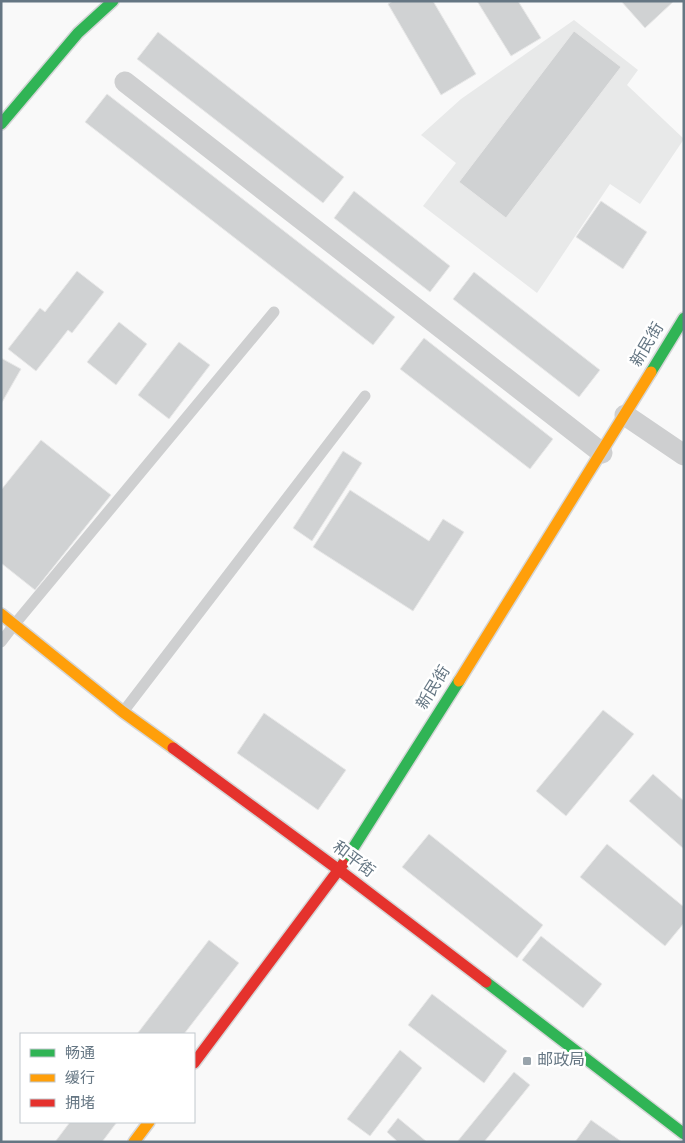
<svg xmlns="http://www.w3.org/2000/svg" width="685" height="1143" viewBox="0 0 685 1143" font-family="Overpass,'Noto Sans SC',sans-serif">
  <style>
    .built { fill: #e8e9e9 }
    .building { fill: #d0d2d3; stroke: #e8e8e8 }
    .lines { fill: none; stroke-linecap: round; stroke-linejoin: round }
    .fast-casing { stroke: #d5d6d7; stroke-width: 14 }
    .slow-casing { stroke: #d5d6d7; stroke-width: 14 }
    .jam-casing { stroke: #d5d6d7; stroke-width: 14 }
    .lane { stroke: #cecfd0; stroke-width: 11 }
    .street { stroke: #cecfd0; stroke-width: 21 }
    .fast { stroke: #30b455; stroke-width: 11 }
    .slow { stroke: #ff9f0a; stroke-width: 11 }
    .jam { stroke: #e5322d; stroke-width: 11 }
    .poi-dot { fill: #99a4ac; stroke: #fff; stroke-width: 2 }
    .labels { text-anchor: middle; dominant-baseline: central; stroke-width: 5; stroke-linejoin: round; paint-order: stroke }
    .street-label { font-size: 16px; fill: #657683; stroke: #fff }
    .poi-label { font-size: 16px; fill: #657683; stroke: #fff; text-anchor: start }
  </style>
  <rect width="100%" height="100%" fill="#f9f9f9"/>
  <path class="built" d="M 574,20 L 638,70 L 627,85 L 684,139 L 640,204 L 610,184 L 537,293 L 423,206 L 456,163 L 421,135 L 461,99 Z"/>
  <g class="building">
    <path d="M 393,1 L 433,1 L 476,74 L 441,95 L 388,4 Z"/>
    <path d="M 477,1 L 518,1 L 541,38 L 511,56 Z"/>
    <path d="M 621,1 L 674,1 L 645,28 Z"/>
    <path d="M 574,31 L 621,67 L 506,218 L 459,182 Z"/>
    <path d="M 158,32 L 344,177 L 323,203 L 137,59 Z"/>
    <path d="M 107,94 L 395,317 L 373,345 L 85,122 Z"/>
    <path d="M 354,191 L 450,266 L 430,292 L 334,218 Z"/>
    <path d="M 601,201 L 647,232 L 623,269 L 576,237 Z"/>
    <path d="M 77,271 L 104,292 L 72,333 L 68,330 L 36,371 L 8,349 L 40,308 L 45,312 Z"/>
    <path d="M 474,272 L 600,370 L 579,397 L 453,299 Z"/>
    <path d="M 119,322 L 147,344 L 116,385 L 87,362 Z"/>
    <path d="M 424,338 L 553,439 L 530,469 L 400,369 Z"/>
    <path d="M 179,342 L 210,365 L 169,419 L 138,395 Z"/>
    <path d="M 1,358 L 21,369 L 1,404 Z"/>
    <path d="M 41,440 L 111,495 L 35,590 L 1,563 L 1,490 Z"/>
    <path d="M 343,451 L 362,463 L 312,541 L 293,528 Z"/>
    <path d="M 350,490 L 429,541 L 443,519 L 464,532 L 413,611 L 313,547 Z"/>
    <path d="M 603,710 L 634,734 L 566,816 L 536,791 Z"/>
    <path d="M 264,713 L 346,770 L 318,810 L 237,753 Z"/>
    <path d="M 653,774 L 684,801 L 684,849 L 629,801 Z"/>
    <path d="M 429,834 L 543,925 L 517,958 L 402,867 Z"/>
    <path d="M 607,844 L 684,907 L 684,923 L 665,946 L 580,877 Z"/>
    <path d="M 541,936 L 602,984 L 583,1008 L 522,960 Z"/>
    <path d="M 209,940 L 239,963 L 184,1034 L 137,1034 Z"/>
    <path d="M 432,994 L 507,1051 L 484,1083 L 408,1025 Z"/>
    <path d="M 400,1050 L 422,1068 L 370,1136 L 347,1119 Z"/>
    <path d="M 514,1072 L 530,1085 L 484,1142 L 457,1142 Z"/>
    <path d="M 398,1118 L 427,1142 L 398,1142 L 387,1132 Z"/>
    <path d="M 591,1120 L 622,1142 L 575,1142 Z"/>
    <path d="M 70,1122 L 117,1122 L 102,1142 L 55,1142 Z"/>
  </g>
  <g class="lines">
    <defs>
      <g id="fast">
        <path d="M 1,124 L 78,33 L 113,1"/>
        <path d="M 651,372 L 684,318"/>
        <path d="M 343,864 L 459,681"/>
        <path d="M 486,982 L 684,1134"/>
      </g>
      <g id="slow">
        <path d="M 1,614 L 123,712 L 173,748"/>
        <path d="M 459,681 L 651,372"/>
        <path d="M 134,1142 L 149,1122"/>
      </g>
      <g id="jam">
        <path d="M 173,748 L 339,870 L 486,982"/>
        <path d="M 194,1063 L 343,864"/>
      </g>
    </defs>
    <use href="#fast" class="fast-casing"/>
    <use href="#slow" class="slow-casing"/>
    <use href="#jam" class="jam-casing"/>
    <g class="lane">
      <path d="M 1,642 L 14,625 L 274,312"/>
      <path d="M 123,712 L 365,396"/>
    </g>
    <g class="street">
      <path d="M 125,82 L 602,453"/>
      <path d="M 625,415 L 684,455"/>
    </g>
    <use href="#fast" class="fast"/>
    <use href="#slow" class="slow"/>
    <use href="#jam" class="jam"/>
  </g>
  <rect class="poi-dot" x="522" y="1056" width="10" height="10" rx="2.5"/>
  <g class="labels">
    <g class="street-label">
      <text transform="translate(648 345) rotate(-59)">新民街</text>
      <text transform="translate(434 688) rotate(-58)">新民街</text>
      <text transform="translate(353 860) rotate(37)">和平街</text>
    </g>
    <g class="poi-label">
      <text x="537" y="1061">邮政局</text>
    </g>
  </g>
  <rect width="685" height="1143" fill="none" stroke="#657683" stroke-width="5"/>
  <rect x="20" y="1033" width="175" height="90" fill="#ffffff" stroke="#c1c8cd"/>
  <rect x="30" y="1049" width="25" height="8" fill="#30b455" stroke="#c1c8cd"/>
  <text x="65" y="1058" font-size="15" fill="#657683">畅通</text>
  <rect x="30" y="1074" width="25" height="8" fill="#ff9f0a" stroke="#c1c8cd"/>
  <text x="65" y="1083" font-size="15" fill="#657683">缓行</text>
  <rect x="30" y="1099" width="25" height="8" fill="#e5322d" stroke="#c1c8cd"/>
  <text x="65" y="1108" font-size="15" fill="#657683">拥堵</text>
</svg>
